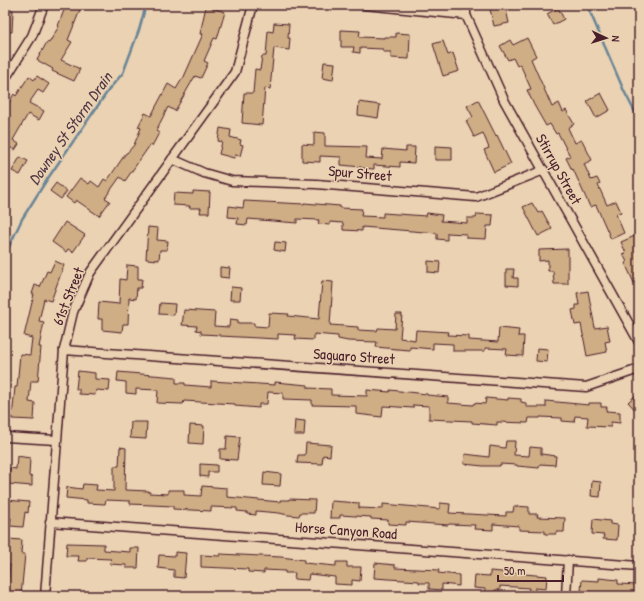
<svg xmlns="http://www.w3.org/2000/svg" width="644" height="601" viewBox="0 0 644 601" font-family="'Patrick Hand',sans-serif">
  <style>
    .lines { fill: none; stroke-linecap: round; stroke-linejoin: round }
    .stream { stroke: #6a8597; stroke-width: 2.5 }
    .building { fill: #cfad85; stroke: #4a1f2b }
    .minor-casing { stroke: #4a1f2b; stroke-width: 11 }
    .minor { stroke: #ead2b2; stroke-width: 8 }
    .labels { text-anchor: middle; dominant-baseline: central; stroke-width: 3; stroke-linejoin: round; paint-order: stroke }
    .street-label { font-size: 15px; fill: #4a1f2b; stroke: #ead2b2 }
    .water-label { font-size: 16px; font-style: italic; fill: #523846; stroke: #ead2b2 }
  </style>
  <rect width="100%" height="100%" fill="#ead2b2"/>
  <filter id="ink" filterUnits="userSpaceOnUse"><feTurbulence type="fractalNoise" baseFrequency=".025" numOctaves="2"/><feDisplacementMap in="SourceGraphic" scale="8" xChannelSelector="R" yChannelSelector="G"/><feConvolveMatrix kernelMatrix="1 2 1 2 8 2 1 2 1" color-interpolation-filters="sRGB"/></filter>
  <g filter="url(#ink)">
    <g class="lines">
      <g class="stream">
        <path d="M 587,5 L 624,91 L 639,120"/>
        <path d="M 5,260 L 8,249 L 22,219 L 46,181 L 110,88 L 123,73 L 139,30 L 146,5"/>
      </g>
    </g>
    <g class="building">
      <path d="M 66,5 L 82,5 L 68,40 L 72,42 L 61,60 L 80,69 L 74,81 L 52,71 L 53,69 L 37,60 L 47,42 L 49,43 L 59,26 L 58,26 Z"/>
      <path d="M 489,5 L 505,5 L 509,23 L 494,26 Z"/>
      <path d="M 206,6 L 225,12 L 217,39 L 214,38 L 204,61 L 208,63 L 201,78 L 195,76 L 175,111 L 168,107 L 156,131 L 159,133 L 152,146 L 150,145 L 125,181 L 120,177 L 105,198 L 110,201 L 99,216 L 76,200 L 74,203 L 66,197 L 80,178 L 89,184 L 91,181 L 99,187 L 104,179 L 107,181 L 126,153 L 127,153 L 134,145 L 141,128 L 138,127 L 145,113 L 151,116 L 168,84 L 176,89 L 182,79 L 183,79 L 203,34 L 200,34 Z"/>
      <path d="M 558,8 L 564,19 L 553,25 L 547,14 Z"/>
      <path d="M 5,10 L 13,10 L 12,32 L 5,32 Z"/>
      <path d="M 274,23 L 289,24 L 288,38 L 290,38 L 289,50 L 274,48 L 270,89 L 265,88 L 262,125 L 242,123 L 244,93 L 253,93 L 255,69 L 260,70 L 262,56 L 266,56 L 268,31 L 273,32 Z"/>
      <path d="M 341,30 L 360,31 L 359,37 L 384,38 L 384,37 L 396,37 L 396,33 L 410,34 L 409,59 L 391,58 L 391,52 L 383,52 L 383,49 L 360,48 L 360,53 L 353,52 L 354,47 L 341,47 Z"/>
      <path d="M 527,38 L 536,56 L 531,59 L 552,107 L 559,103 L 563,112 L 566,110 L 574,124 L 568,128 L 575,143 L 582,140 L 592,160 L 584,164 L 591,180 L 597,178 L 600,184 L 598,185 L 607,205 L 616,201 L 621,212 L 616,214 L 624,233 L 611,239 L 596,205 L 590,207 L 573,169 L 572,170 L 566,158 L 570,156 L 558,133 L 556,134 L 550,124 L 546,126 L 534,105 L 527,90 L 531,89 L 520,64 L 517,66 L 513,58 L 508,60 L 500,46 L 510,40 L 513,45 Z"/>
      <path d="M 443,41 L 448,55 L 453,53 L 459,71 L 443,76 L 433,44 Z"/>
      <path d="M 324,62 L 335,63 L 333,80 L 322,78 Z"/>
      <path d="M 29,76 L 34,80 L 37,76 L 49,84 L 43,93 L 38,90 L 29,103 L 44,111 L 39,120 L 28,114 L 13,140 L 19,144 L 15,150 L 5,145 L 5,120 L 8,114 L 5,112 L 5,110 L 14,94 L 16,96 Z"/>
      <path d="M 601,93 L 610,110 L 596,118 L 587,101 Z"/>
      <path d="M 478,100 L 496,136 L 497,135 L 511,164 L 494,172 L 484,150 L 489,148 L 483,133 L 474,137 L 466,121 L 473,117 L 467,106 Z"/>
      <path d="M 359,102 L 380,105 L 378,118 L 358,115 Z"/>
      <path d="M 220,128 L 231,130 L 230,137 L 241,140 L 240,144 L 243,145 L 240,156 L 235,155 L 234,158 L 219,154 L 222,142 L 218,141 Z"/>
      <path d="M 314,132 L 325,133 L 325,146 L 367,147 L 366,158 L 382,159 L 383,149 L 406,151 L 406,147 L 415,147 L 414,163 L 400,162 L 400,167 L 374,165 L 374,169 L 361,168 L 361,167 L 341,165 L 341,157 L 320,156 L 320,162 L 302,161 L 302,144 L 314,145 Z"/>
      <path d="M 435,146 L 452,147 L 452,160 L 435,160 Z"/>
      <path d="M 20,157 L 28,161 L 20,175 L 12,171 Z"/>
      <path d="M 56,183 L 67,191 L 61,199 L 50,191 Z"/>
      <path d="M 193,191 L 210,192 L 209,213 L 200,213 L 201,208 L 189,208 L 190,206 L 173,205 L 174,193 L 193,194 Z"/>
      <path d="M 244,201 L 304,204 L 304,203 L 340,206 L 340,208 L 362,209 L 361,216 L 383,217 L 383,213 L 426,216 L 427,213 L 442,215 L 441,221 L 467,223 L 467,218 L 476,218 L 477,214 L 493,215 L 492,226 L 487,226 L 486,239 L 466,238 L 466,234 L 447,233 L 447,240 L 437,239 L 437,233 L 362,227 L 362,231 L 343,230 L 343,223 L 330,222 L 330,225 L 318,224 L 319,220 L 297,219 L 297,223 L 248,219 L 247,225 L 237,224 L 238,218 L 228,217 L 229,206 L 243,208 Z"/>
      <path d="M 532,203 L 538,213 L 542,211 L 552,229 L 538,236 L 523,207 Z"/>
      <path d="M 65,222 L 85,235 L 73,252 L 68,249 L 66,252 L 52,242 Z"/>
      <path d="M 148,227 L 158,228 L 157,240 L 168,241 L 167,250 L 160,250 L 159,260 L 146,259 Z"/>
      <path d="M 637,235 L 639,240 L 639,294 L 625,263 L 627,262 L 623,254 L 626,253 L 621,242 Z"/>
      <path d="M 275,242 L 286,243 L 285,252 L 274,250 Z"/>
      <path d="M 568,249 L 568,284 L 554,284 L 553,271 L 548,271 L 548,260 L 539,261 L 539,250 Z"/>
      <path d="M 55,261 L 64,265 L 51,301 L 44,299 L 39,321 L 44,322 L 39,347 L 41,347 L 38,381 L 31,381 L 29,402 L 35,403 L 34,420 L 12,419 L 15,387 L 17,387 L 20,354 L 30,355 L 32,338 L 24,336 L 34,294 L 32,294 L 35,285 L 40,287 L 47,271 L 50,272 Z"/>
      <path d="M 428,261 L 440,262 L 439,273 L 428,272 Z"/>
      <path d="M 127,265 L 138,266 L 138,279 L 142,279 L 141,288 L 137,288 L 136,299 L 129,298 L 128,324 L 123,324 L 122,332 L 102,330 L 102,319 L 98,319 L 99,302 L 119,304 L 120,279 L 126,280 Z"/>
      <path d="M 220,267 L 230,268 L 229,278 L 220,277 Z"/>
      <path d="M 506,269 L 514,269 L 513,278 L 518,278 L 518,286 L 506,285 Z"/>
      <path d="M 322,281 L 333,282 L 330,325 L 358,327 L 358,330 L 377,331 L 378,328 L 395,329 L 396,314 L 402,314 L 400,338 L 415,340 L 416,330 L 449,332 L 448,335 L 469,336 L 469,340 L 498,342 L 499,328 L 519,330 L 518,336 L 524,336 L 523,356 L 506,355 L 507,349 L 485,348 L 485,351 L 453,351 L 453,344 L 433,343 L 433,349 L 410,347 L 410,350 L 397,349 L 376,347 L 377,342 L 348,341 L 338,339 L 338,336 L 314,334 L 314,340 L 295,339 L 296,335 L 278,334 L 278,339 L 220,336 L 220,335 L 201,334 L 201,331 L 196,330 L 197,326 L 182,325 L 184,310 L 215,312 L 214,326 L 229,327 L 230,319 L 238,320 L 238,323 L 254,323 L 254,326 L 268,327 L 269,313 L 289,314 L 288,316 L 319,319 Z"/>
      <path d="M 231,287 L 241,288 L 240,300 L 230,300 Z"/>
      <path d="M 588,291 L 595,328 L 607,326 L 610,341 L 605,342 L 607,352 L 587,356 L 581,324 L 575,325 L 572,310 L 576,309 L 576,305 L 579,305 L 577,293 Z"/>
      <path d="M 160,303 L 175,304 L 174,315 L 159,314 Z"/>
      <path d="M 537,348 L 548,349 L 547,362 L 536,361 Z"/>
      <path d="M 78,371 L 95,373 L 95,379 L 110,380 L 109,391 L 96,390 L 95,395 L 79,394 L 79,389 L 76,389 Z"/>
      <path d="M 118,372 L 176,377 L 176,383 L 185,383 L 185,385 L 211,387 L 211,381 L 275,385 L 275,382 L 308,385 L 308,388 L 331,389 L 331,395 L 367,396 L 367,390 L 390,392 L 390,390 L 427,394 L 427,395 L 448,397 L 448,403 L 473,405 L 474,403 L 485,404 L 486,398 L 508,400 L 508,398 L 521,399 L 521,402 L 526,403 L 526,407 L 546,407 L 546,401 L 589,405 L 589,403 L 601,403 L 601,407 L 607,407 L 606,411 L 620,412 L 620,423 L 611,422 L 611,427 L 587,426 L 588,417 L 575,416 L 574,422 L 562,421 L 562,418 L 540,417 L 540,418 L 529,418 L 528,423 L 497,422 L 497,425 L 472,423 L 472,421 L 429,419 L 429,406 L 413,405 L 413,408 L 383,406 L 382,417 L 356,414 L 356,406 L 312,405 L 312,400 L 283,399 L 283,393 L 268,392 L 267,404 L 259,404 L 259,408 L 235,406 L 235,404 L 184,401 L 183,404 L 157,403 L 158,390 L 136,389 L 136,394 L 126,393 L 126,382 L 117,381 Z"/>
      <path d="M 635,396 L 639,400 L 639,414 L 628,402 Z"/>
      <path d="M 295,420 L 305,421 L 304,435 L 294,435 Z"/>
      <path d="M 131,422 L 147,422 L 146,439 L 130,438 Z"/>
      <path d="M 190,425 L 204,426 L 203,444 L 189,443 Z"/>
      <path d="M 227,436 L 240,437 L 237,460 L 220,459 L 220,449 L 226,449 Z"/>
      <path d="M 506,441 L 515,441 L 514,455 L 529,456 L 530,447 L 541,448 L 541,454 L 556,456 L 555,465 L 540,464 L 539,468 L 517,466 L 517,465 L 500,464 L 500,466 L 483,466 L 464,464 L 465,454 L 489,457 L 490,446 L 505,448 Z"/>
      <path d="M 306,443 L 331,445 L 330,456 L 323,455 L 322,464 L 297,463 L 298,455 L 305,455 Z"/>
      <path d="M 120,447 L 126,448 L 125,490 L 149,491 L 149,493 L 168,494 L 168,490 L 184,490 L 184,495 L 201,496 L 202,486 L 227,488 L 227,497 L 280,502 L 280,500 L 289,500 L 289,499 L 315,500 L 314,513 L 300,513 L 299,516 L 288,515 L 279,513 L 256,511 L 256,515 L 247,514 L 247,512 L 237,511 L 237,508 L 211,507 L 211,511 L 173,509 L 173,506 L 130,504 L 130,501 L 106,500 L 105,504 L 87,503 L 87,500 L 66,498 L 67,487 L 82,489 L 83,484 L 97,485 L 96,490 L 114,491 L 114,466 L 119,466 Z"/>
      <path d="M 17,456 L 30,458 L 29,476 L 32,477 L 32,486 L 8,484 L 10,468 L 16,469 Z"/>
      <path d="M 200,464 L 217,465 L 217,472 L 208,472 L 208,477 L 200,476 Z"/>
      <path d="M 264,472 L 281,474 L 280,486 L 263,485 Z"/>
      <path d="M 592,481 L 601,482 L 600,497 L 591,496 Z"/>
      <path d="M 7,500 L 29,502 L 28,513 L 25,512 L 23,527 L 10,526 L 11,518 L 6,518 Z"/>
      <path d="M 331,501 L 359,503 L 359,508 L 383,509 L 383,504 L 440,509 L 440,503 L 450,504 L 449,513 L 506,516 L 506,512 L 513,512 L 514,506 L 529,507 L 529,514 L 538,514 L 537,517 L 565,518 L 564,532 L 556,532 L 556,534 L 545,534 L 545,531 L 519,530 L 519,526 L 493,524 L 493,530 L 474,529 L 475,525 L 449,524 L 448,525 L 406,522 L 406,525 L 388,524 L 388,520 L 371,519 L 371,517 L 340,515 L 340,518 L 330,518 Z"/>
      <path d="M 593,519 L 610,521 L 610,524 L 618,525 L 617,540 L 603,539 L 604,535 L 592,534 Z"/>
      <path d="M 8,539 L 22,540 L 21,554 L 25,554 L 21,596 L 7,596 L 10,565 L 5,564 L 5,542 L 8,542 Z"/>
      <path d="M 67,543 L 104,544 L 104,550 L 130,552 L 130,548 L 139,548 L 138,568 L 126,568 L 126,565 L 110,564 L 111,559 L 87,558 L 87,561 L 78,561 L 79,556 L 66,556 Z"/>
      <path d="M 175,552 L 186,553 L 184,578 L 174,577 L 174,570 L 158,568 L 159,555 L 175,556 Z"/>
      <path d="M 220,554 L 281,557 L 304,560 L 304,563 L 336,566 L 336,562 L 347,562 L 347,567 L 361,567 L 360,581 L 352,580 L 352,585 L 335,584 L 335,577 L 309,574 L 308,580 L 294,579 L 295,573 L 285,573 L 285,571 L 264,570 L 264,573 L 248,572 L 248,569 L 201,567 L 201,555 L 220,556 Z"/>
      <path d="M 375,563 L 395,565 L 395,568 L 439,570 L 438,573 L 459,575 L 459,586 L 442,584 L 442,590 L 429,589 L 429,583 L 419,583 L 419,581 L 374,578 Z"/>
      <path d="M 490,571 L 547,576 L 546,589 L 535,588 L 535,594 L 528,594 L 529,588 L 500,586 L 500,590 L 495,590 L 495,595 L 485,594 L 486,589 L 474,588 L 475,575 L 490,576 Z"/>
      <path d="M 599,578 L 618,580 L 618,584 L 639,585 L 639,596 L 603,596 L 603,593 L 581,591 L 582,580 L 599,581 Z"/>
    </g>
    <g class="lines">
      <defs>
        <g id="minor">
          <path d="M 365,5 L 466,15"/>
          <path d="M 466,5 L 466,15 L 504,100 L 639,342"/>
          <path d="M 5,79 L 32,36 L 44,5"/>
          <path d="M 172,159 L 204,173 L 232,181 L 316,184 L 476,197 L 544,170"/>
          <path d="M 64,350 L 586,387 L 639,369"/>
          <path d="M 5,437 L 56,440"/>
          <path d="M 50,522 L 639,566"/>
          <path d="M 45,596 L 64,350 L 73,312 L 90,273 L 235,72 L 253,5"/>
          <path d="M 566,596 L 568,560"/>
        </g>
      </defs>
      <use href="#minor" class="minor-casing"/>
      <use href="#minor" class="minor"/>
    </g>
  </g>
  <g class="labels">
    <g class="street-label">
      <text transform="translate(559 169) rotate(61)">Stirrup Street</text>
      <text transform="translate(360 173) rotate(5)">Spur Street</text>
      <text transform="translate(68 296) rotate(-68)">61st Street</text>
      <text transform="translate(354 356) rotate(4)">Saguaro Street</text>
      <text transform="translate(346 530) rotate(4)">Horse Canyon Road</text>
    </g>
    <g class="water-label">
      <text transform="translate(70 128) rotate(-55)">Downey St Storm Drain</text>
    </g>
  </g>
  <rect width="644" height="601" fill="none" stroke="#ead2b2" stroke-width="20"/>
  <rect x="10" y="10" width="624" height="581" fill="none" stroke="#4a1f2b" stroke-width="1.5" filter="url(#ink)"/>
  <g transform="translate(606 38) rotate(94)" stroke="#ead2b2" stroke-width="3" paint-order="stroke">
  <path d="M0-3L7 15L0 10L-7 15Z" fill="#4a1f2b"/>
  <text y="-6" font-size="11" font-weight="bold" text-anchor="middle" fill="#4a1f2b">N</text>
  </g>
  <path d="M498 575v6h65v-6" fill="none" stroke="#4a1f2b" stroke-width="2"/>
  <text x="504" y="575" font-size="12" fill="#4a1f2b" stroke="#ead2b2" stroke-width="3" paint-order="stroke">50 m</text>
</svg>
